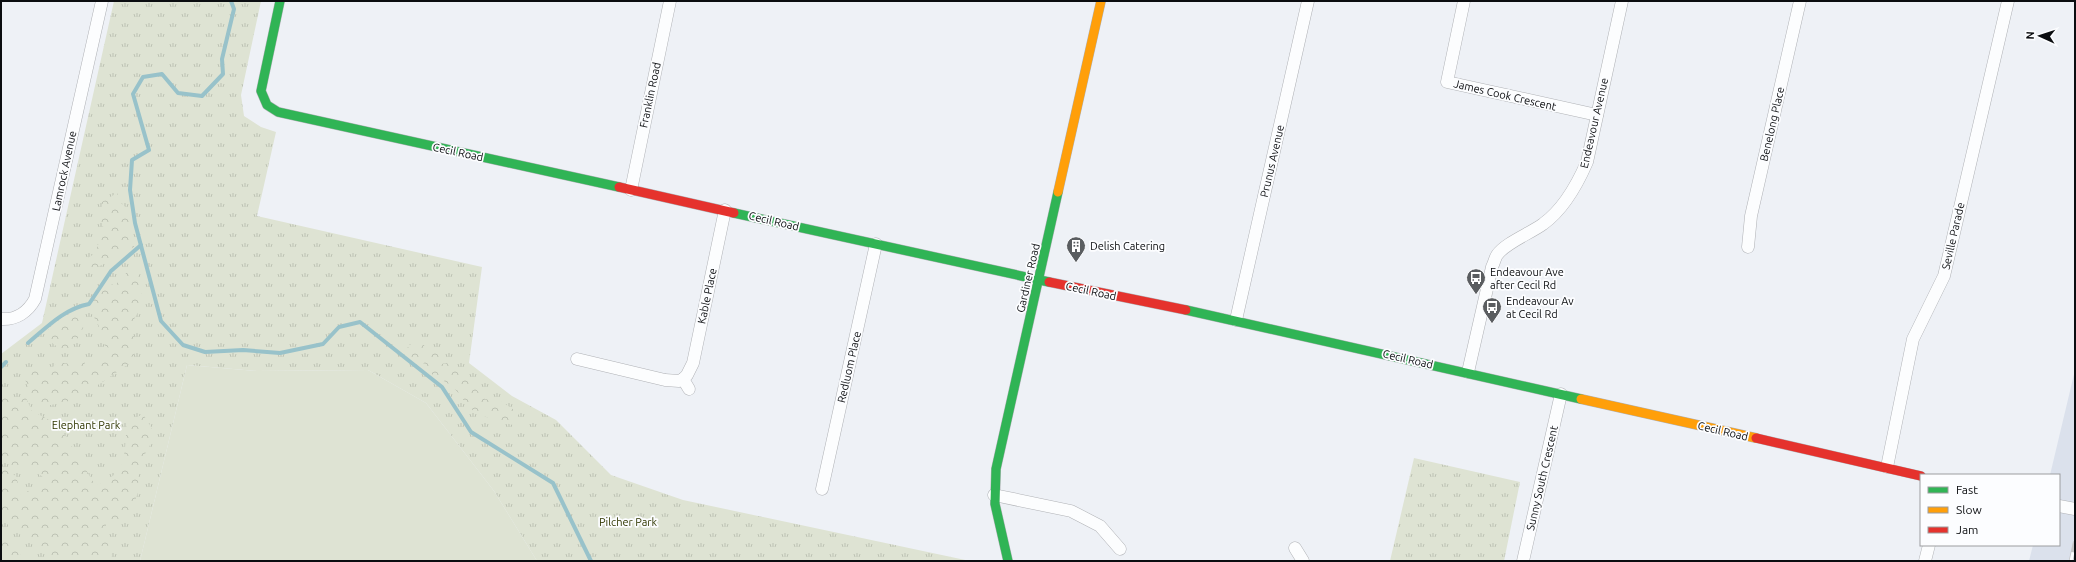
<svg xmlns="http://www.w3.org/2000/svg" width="2076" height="562" viewBox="0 0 2076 562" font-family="Ubuntu,sans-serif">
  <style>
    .built { fill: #dbe1ec }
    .grass { fill: url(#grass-tufts) }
    .forest { fill: url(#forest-crowns) }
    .garden { fill: #dee3d3 }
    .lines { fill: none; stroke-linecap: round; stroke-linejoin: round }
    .stream { stroke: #98c2ca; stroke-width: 4 }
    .street-casing { stroke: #b0b2b6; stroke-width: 13 }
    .fast-casing { stroke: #b0b2b6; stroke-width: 10 }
    .slow-casing { stroke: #b0b2b6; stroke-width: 10 }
    .jam-casing { stroke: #b0b2b6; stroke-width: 10 }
    .street { stroke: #fcfdfe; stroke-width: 12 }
    .fast { stroke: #30b455; stroke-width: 9 }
    .slow { stroke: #ff9f0a; stroke-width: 9 }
    .jam { stroke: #e5322d; stroke-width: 9 }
    .rail-casing { stroke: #c5c6c7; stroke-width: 4.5 }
    .rail { stroke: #fcfdff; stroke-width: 3; stroke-dasharray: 9; stroke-linecap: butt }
    .labels { text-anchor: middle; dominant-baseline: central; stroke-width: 3.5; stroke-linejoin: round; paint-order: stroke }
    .street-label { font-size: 11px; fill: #0b0d10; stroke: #fcfdff }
    .poi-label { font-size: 11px; fill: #0b0d10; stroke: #fcfdff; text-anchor: start }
    .park-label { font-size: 11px; fill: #313802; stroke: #fcfdff }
  </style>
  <defs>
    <pattern id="grass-tufts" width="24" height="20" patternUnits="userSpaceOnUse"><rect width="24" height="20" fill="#dee3d3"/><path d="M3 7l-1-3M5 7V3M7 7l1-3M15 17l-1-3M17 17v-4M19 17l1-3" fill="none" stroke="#bdc2b4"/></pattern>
    <pattern id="forest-crowns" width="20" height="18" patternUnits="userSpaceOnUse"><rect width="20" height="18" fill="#dee3d3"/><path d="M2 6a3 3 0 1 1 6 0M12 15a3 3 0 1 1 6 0" fill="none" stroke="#bdc2b4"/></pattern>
  </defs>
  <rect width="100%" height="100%" fill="#eef1f6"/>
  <path class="built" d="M 2075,370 L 2075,561 L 2029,561 L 2033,545 L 2059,545 L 2059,475 L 2050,475 Z"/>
  <g class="grass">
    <path d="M 114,1 L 261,1 L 241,95 L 244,116 L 261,127 L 276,132 L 257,216 L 482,267 L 469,363 L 512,396 L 556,420 L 611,475 L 683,500 L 970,561 L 537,561 L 494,491 L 426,403 L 368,370 L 257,371 L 187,365 L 140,561 L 1,561 L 1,354 L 42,323 Z"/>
    <path d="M 1414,458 L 1520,482 L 1504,561 L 1390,561 Z"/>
  </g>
  <g class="forest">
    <path d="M 117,193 L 123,205 L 131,212 L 133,220 L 129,232 L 134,247 L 122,252 L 116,262 L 105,263 L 91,271 L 88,258 L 95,253 L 104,229 L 101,221 L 102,202 Z"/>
    <path d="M 131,268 L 141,271 L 137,279 C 146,298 141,309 130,326 L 138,348 L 127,365 L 101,383 L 69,401 L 37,408 L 24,377 L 28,370 L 39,370 L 41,366 L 53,367 L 57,362 L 71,364 L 76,360 L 85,361 L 84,370 L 88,371 L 111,349 L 105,346 L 98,324 L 91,312 L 95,292 L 101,282 L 115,285 Z"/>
    <path d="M 65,315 L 77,315 L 85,321 C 82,334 76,342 66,351 C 55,346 49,343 47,331 L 56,321 Z"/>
    <path d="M 419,341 L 427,348 L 439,354 L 441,360 L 440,364 L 448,363 L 459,371 L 485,399 L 502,402 L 519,413 L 514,425 C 502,423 479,416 470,408 C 463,401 459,391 450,385 C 438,376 432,379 425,364 L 412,358 L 407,348 L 412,343 Z"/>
    <path d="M 8,397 L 26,398 L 32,411 L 59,425 L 95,485 C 129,475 124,451 127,422 L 143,414 L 154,432 L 150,445 L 139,465 L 138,492 L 131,514 L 106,525 L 106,537 L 113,561 L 64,561 L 48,557 L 6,523 L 1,512 L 1,467 L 16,476 L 21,495 L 38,485 L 44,478 C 30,465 15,473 1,457 L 1,398 Z"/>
    <path d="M 1,530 L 14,541 L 24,561 L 1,561 Z"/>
  </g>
  <path class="garden" d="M 187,365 L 257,371 L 368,370 L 426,403 L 494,491 L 537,561 L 140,561 Z"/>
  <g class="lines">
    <g class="stream">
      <path d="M 231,1 L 234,9 L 222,59 L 223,74 L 202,96 L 178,93 L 162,74 L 143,77 L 133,94 L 149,150 L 132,160 L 130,190 L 135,223 L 161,321 L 183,345 L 205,352 L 243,350 L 280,353 L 323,344 L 339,327 L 360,322 L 442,387 L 471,432 L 553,483 L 591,561"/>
      <path d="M 28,343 C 47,327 64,309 89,304 L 111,271 L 141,245"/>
      <path d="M 1,367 L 6,362"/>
    </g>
    <defs>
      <g id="street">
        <path d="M 1464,1 L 1447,82 L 1597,115"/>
        <path d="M 631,190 L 670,1"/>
        <path d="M 1748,247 L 1751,216 L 1800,1"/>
        <path d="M 1,319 C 16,320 28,312 35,299 L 102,1"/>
        <path d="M 1236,320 L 1308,1"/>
        <path d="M 577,359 L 665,380 L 679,381 L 683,379 L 689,389"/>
        <path d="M 1468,372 L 1492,267 C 1494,263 1495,258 1497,255 C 1505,243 1531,233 1543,224 C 1564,209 1577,185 1587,162 L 1622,1"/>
        <path d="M 683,379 L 687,375 L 693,363 L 725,210"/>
        <path d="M 1887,467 L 1913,339 L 1944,276 L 2008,1"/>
        <path d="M 822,489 L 876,244"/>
        <path d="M 994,495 L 1071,511 L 1100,526 L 1120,549"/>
        <path d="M 2059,506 L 2075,509"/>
        <path d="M 1295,548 L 1303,561"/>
        <path d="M 1523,561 L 1561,394"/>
        <path d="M 1925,561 L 1929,545"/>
      </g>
      <g id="fast">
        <path d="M 280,1 L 261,91 L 267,105 L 278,112 L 619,187"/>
        <path d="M 734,213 L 1049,282"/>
        <path d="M 1186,310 L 1581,399"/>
        <path d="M 1008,561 L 995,504 L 996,469 L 1058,192"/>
      </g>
      <g id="slow">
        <path d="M 1058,192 L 1101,1"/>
        <path d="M 1581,399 L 1756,438"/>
      </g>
      <g id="jam">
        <path d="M 619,187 L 734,213"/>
        <path d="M 1049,282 L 1186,310"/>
        <path d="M 1756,438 L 1921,476"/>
      </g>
    </defs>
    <use href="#street" class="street-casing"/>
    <use href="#fast" class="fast-casing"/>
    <use href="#slow" class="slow-casing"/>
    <use href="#jam" class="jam-casing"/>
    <use href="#street" class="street"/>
    <use href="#fast" class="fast"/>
    <use href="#slow" class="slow"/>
    <use href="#jam" class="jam"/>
    <defs>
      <path id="rail" d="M 2071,561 L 2075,543"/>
    </defs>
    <use href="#rail" class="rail-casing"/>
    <use href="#rail" class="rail"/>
  </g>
  <defs>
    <symbol id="building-pin" viewBox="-11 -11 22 30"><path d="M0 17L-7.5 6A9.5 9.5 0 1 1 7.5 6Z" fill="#5a5d60" stroke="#fcfdff"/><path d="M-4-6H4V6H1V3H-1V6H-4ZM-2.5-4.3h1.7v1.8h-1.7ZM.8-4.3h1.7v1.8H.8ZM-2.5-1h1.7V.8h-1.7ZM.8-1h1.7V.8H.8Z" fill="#fff"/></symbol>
    <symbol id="bus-pin" viewBox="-11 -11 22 30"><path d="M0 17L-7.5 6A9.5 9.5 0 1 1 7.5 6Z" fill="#5a5d60" stroke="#fcfdff"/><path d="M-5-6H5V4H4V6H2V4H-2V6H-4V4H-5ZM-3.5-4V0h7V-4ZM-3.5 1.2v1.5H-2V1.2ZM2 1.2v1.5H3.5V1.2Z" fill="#fff"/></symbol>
  </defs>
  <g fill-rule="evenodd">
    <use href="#building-pin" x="1065" y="235" width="22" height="30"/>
    <use href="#bus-pin" x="1465" y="267" width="22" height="30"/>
    <use href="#bus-pin" x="1481" y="296" width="22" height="30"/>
  </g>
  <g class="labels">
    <g class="street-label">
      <text transform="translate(650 95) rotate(-78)">Franklin Road</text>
      <text transform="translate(1505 95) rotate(13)">James Cook Crescent</text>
      <text transform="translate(1594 123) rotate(-77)">Endeavour Avenue</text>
      <text transform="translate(1772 124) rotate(-77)">Benelong Place</text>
      <text transform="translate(458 152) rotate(12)">Cecil Road</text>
      <text transform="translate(1272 161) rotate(-77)">Prunus Avenue</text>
      <text transform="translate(64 171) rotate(-78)">Lamrock Avenue</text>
      <text transform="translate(774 221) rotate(13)">Cecil Road</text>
      <text transform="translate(1953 236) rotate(-77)">Seville Parade</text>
      <text transform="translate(1028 278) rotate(-77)">Gardiner Road</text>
      <text transform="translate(1091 291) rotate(12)">Cecil Road</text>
      <text transform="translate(707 296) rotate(-78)">Kable Place</text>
      <text transform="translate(1408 359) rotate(13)">Cecil Road</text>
      <text transform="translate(849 367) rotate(-77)">Redluom Place</text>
      <text transform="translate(1723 431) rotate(13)">Cecil Road</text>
      <text transform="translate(1542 478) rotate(-77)">Sunny South Crescent</text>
    </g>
    <g class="poi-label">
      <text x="1090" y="246">Delish Catering</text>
      <text x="1490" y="272">Endeavour Ave<tspan x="1490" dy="13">after Cecil Rd</tspan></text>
      <text x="1506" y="301">Endeavour Av<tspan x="1506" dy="13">at Cecil Rd</tspan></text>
    </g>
    <g class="park-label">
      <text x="86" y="425">Elephant Park</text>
      <text x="628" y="522">Pilcher Park</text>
    </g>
  </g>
  <rect width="2076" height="562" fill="none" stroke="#0b0d10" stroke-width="4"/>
  <rect x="1920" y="474" width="140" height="72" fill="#fcfdff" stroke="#9c9d9f"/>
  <rect x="1928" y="487" width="20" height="6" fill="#30b455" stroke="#9c9d9f"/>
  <text x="1956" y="494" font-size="12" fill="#0b0d10">Fast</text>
  <rect x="1928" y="507" width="20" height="6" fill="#ff9f0a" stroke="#9c9d9f"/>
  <text x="1956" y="514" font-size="12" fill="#0b0d10">Slow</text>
  <rect x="1928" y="527" width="20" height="6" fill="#e5322d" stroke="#9c9d9f"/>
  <text x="1956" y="534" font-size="12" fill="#0b0d10">Jam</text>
  <g transform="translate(2040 36) rotate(273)" stroke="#fcfdff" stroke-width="3" paint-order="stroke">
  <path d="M0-3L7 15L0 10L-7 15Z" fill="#0b0d10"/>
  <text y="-6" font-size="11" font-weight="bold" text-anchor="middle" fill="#0b0d10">N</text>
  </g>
</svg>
